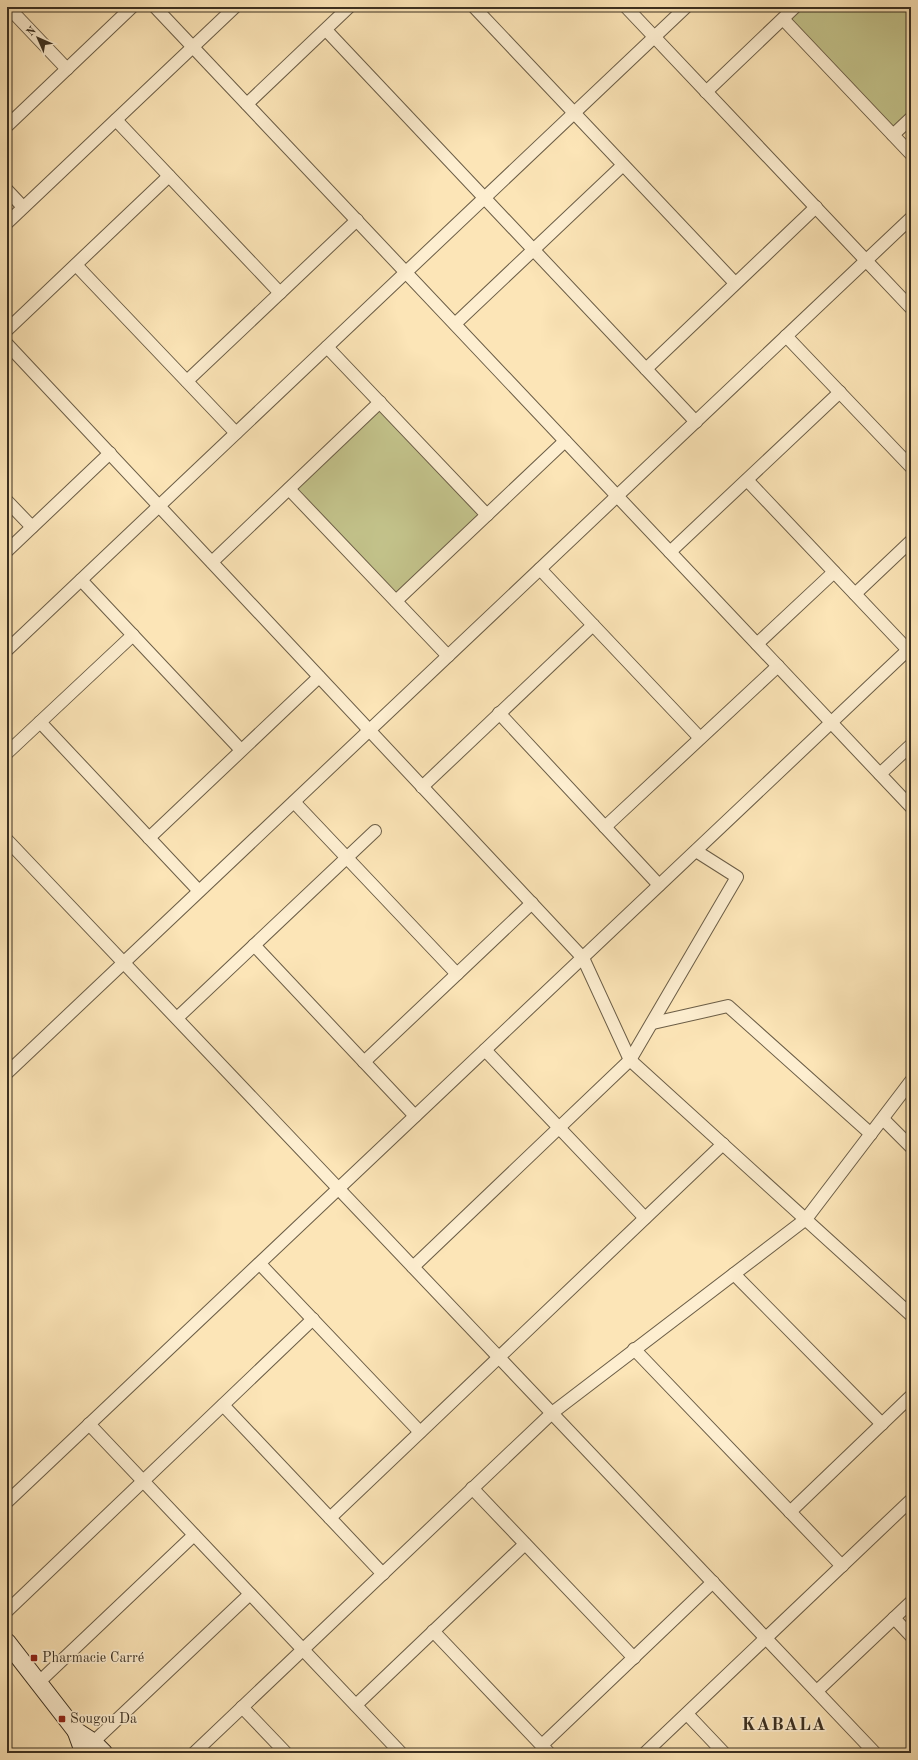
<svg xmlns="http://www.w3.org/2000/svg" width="918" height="1760" viewBox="0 0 918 1760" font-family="'Old Standard TT',serif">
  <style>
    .green { fill: #c3c38b; stroke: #7f7a56 }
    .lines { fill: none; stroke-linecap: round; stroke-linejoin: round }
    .minor-casing { stroke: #6b5d46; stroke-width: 14 }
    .secondary-casing { stroke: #3b3021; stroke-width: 19 }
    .minor { stroke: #fdeed0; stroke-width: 12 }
    .secondary { stroke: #fdeed0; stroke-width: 17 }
    .poi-dot { fill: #8f2418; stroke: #fdeed0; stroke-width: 1.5 }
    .labels { text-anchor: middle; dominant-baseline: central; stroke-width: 3.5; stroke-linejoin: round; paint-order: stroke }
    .poi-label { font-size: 14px; fill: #3b3021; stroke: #fdeed0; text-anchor: start }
    .district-label { font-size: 18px; font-weight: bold; letter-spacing: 1px; fill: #3b3021; stroke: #fdeed0 }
  </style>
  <rect width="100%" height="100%" fill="#fce5b7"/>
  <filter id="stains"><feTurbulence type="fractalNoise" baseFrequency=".005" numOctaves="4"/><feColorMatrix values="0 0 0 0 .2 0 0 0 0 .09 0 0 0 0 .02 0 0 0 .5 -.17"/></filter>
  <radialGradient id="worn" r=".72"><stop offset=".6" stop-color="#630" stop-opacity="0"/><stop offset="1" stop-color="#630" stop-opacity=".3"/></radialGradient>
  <g class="green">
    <path d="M 800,7 L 911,7 L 911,111 L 893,128 L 789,18 Z"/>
    <path d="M 378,408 L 482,518 L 398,598 L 294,487 Z"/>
  </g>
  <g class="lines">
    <defs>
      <g id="minor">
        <path d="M 8,7 L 67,69"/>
        <path d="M 155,7 L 911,807"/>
        <path d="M 474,7 L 735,283"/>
        <path d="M 626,7 L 911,308"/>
        <path d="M 783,19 L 911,154"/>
        <path d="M 326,30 L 696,422"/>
        <path d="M 706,92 L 795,7"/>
        <path d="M 247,104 L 349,7"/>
        <path d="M 116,120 L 280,293"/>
        <path d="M 7,126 L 132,7"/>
        <path d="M 893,135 L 911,118"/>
        <path d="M 7,190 L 23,207"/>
        <path d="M 7,223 L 235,7"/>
        <path d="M 76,265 L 236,433"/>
        <path d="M 455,324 L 623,165"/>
        <path d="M 7,330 L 169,176"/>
        <path d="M 786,336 L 911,467"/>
        <path d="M 7,344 L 583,958 L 630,1060 L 911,1315"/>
        <path d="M 327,347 L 487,515"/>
        <path d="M 646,369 L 816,207"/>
        <path d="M 187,381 L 357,220"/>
        <path d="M 747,480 L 908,650"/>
        <path d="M 289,489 L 448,656"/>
        <path d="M 7,501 L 32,527"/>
        <path d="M 7,551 L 110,453"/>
        <path d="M 670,552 L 840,392"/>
        <path d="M 212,562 L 380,402"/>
        <path d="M 540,569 L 700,738"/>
        <path d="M 81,580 L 241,750"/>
        <path d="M 855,594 L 911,541"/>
        <path d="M 396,601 L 565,441"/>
        <path d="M 757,644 L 834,572"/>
        <path d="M 7,650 L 686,7"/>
        <path d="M 499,713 L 659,885"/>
        <path d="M 40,722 L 199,891"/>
        <path d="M 7,753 L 133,635"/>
        <path d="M 880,774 L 911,745"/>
        <path d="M 422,787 L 593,625"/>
        <path d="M 294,802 L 457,974"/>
        <path d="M 605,827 L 778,666"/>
        <path d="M 149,838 L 319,677"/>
        <path d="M 7,840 L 875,1753"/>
        <path d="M 254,945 L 415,1116"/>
        <path d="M 177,1018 L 375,831"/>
        <path d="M 653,1023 L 728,1006 L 871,1134"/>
        <path d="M 485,1050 L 645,1218"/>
        <path d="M 364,1062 L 532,903"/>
        <path d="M 7,1073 L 911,218"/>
        <path d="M 883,1119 L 911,1147"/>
        <path d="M 260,1264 L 420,1432"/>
        <path d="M 413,1267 L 630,1060 L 737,877 L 696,851"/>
        <path d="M 734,1274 L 882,1424"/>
        <path d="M 634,1349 L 842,1566"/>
        <path d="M 223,1405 L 383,1574"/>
        <path d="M 89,1424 L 401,1753"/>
        <path d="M 472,1488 L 634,1658"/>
        <path d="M 7,1502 L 911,647"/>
        <path d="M 790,1512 L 911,1396"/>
        <path d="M 330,1518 L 723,1144"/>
        <path d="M 7,1611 L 313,1319"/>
        <path d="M 894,1618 L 911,1636"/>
        <path d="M 433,1631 L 549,1753"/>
        <path d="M 38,1683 L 194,1535"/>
        <path d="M 817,1691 L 911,1602"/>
        <path d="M 356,1705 L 525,1544"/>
        <path d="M 242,1707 L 286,1753"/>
        <path d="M 687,1714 L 724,1753"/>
        <path d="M 542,1745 L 713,1582"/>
        <path d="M 88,1747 L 250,1594"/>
        <path d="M 194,1753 L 552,1413 L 806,1219 L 911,1081"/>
        <path d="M 645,1753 L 911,1500"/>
      </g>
      <g id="secondary">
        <path d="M 7,1642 L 76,1731 L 93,1742 L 104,1753"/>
        <path d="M 76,1731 L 84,1753"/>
      </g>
    </defs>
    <use href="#minor" class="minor-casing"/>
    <use href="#secondary" class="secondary-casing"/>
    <use href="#minor" class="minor"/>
    <use href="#secondary" class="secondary"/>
  </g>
  <g class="poi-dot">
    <rect x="30" y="1654" width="8" height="8" rx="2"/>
    <rect x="58" y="1715" width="8" height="8" rx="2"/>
  </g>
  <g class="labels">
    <g class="poi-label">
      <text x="42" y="1658">Pharmacie Carré</text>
      <text x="70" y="1719">Sougou Da</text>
    </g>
    <g class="district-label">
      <text x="784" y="1725">KABALA</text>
    </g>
  </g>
  <rect width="918" height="1760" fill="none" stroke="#fce5b7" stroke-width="24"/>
  <rect x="8" y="8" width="902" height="1744" fill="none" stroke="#3b3021" stroke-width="2"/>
  <rect x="12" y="12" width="894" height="1736" fill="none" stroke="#3b3021"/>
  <g transform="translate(38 38) rotate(315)" stroke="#fdeed0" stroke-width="3" paint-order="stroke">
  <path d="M0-3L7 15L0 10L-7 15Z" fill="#3b3021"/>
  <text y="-6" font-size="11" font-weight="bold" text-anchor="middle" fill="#3b3021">N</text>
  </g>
  <rect width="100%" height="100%" filter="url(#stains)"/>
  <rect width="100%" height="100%" fill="url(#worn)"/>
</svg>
